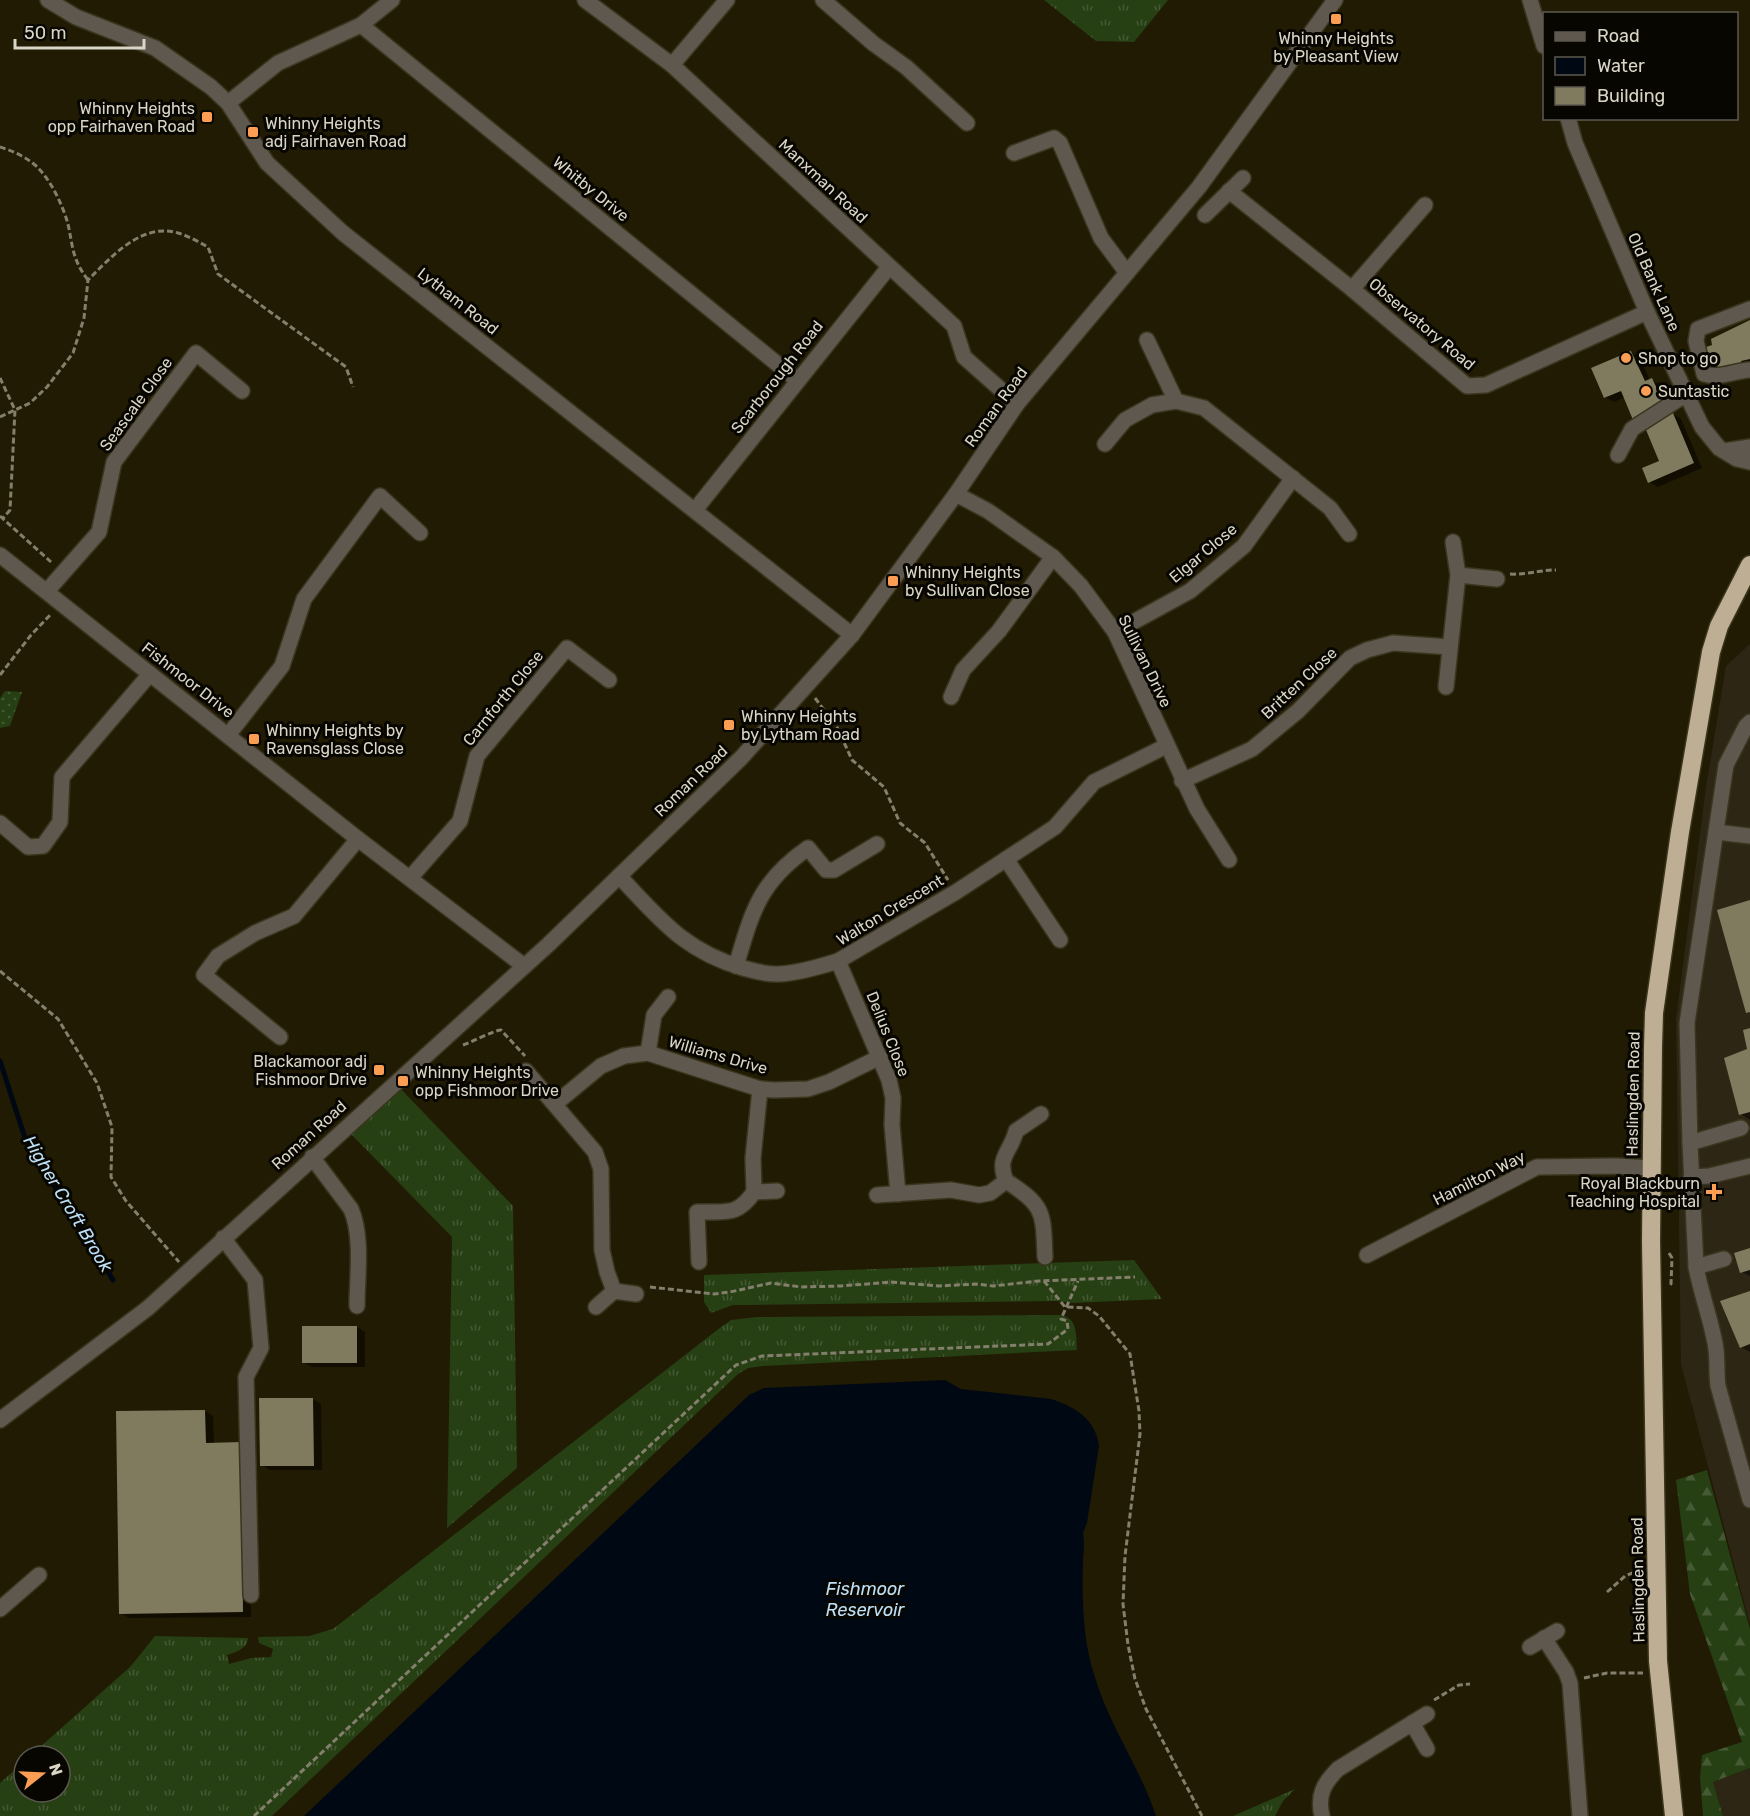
<svg xmlns="http://www.w3.org/2000/svg" width="1750" height="1816" viewBox="0 0 1750 1816" font-family="Rubik,sans-serif">
  <style>
    .medical { fill: #2d2615 }
    .grass { fill: url(#grass-tufts) }
    .forest { fill: url(#forest-firs) }
    .park { fill: url(#park-dots) }
    .water { fill: #000913 }
    .shadow { fill: #0007 }
    .lines { fill: none; stroke-linecap: round; stroke-linejoin: round }
    .stream { stroke: #000913; stroke-width: 5 }
    .building { fill: #807a5e }
    .minor-casing { stroke: #3b351e; stroke-width: 18 }
    .highway-casing { stroke: #3b351e; stroke-width: 21 }
    .path { stroke: #837f6c; stroke-width: 3; stroke-dasharray: 6 3; stroke-linecap: butt }
    .minor { stroke: #5e584e; stroke-width: 15 }
    .highway { stroke: #beaf94; stroke-width: 18 }
    .poi-dot { fill: #fc9d54; stroke: #080601; stroke-width: 2 }
    .labels { text-anchor: middle; dominant-baseline: central; stroke-width: 6; stroke-linejoin: round; paint-order: stroke }
    .poi-label { font-size: 16px; fill: #d9d6c7; stroke: #080601; text-anchor: start }
    .street-label { font-size: 16px; fill: #d9d6c7; stroke: #080601 }
    .water-label { font-size: 18px; font-style: italic; fill: #bee0f6; stroke: #080601 }
  </style>
  <defs>
    <pattern id="grass-tufts" width="24" height="20" patternUnits="userSpaceOnUse" patternTransform="scale(1.5)"><rect width="24" height="20" fill="#263f13"/><path d="M3 7l-1-3M5 7V3M7 7l1-3M15 17l-1-3M17 17v-4M19 17l1-3" fill="none" stroke="#455a34"/></pattern>
    <pattern id="forest-firs" width="22" height="20" patternUnits="userSpaceOnUse" patternTransform="scale(1.5)"><rect width="22" height="20" fill="#263f13"/><path d="M5 1l3.5 6h-7zM16 11l3.5 6h-7z" fill="#455a34"/></pattern>
    <pattern id="park-dots" width="8" height="8" patternUnits="userSpaceOnUse" patternTransform="scale(1.5)"><rect width="8" height="8" fill="#263f13"/><path d="M2 2h.1M6 6h.1" fill="none" stroke="#455a34" stroke-width="1.8" stroke-linecap="round"/></pattern>
  </defs>
  <rect width="100%" height="100%" fill="#211b03"/>
  <g class="medical">
    <path d="M 1750,644 L 1750,1625 L 1681,1364 L 1676,1019 L 1706,787 L 1726,666 Z"/>
    <path d="M 1750,1768 L 1750,1816 L 1723,1816 L 1713,1782 Z"/>
  </g>
  <g class="grass">
    <path d="M 1044,0 L 1168,0 L 1134,42 L 1096,41 Z"/>
    <path d="M 398,1086 L 513,1206 L 517,1468 L 447,1528 L 452,1237 L 348,1131 Z"/>
    <path d="M 1134,1260 L 1162,1299 L 1073,1303 L 1056,1301 L 751,1305 L 733,1305 L 711,1313 L 704,1302 L 704,1275 Z"/>
    <path d="M 1058,1315 C 1078,1316 1076,1334 1077,1350 L 763,1366 L 748,1368 L 738,1374 L 272,1816 L 0,1816 L 0,1783 L 24,1762 L 24,1792 L 60,1792 L 60,1756 L 30,1756 L 131,1666 L 155,1636 L 248,1638 C 247,1649 236,1652 227,1655 L 229,1664 L 251,1658 L 271,1657 L 273,1649 L 259,1643 L 258,1637 L 309,1636 L 333,1629 L 721,1327 L 731,1320 L 757,1317 Z"/>
    <path d="M 1295,1789 L 1283,1801 L 1275,1816 L 1233,1816 Z"/>
  </g>
  <path class="forest" d="M 1707,1470 L 1750,1629 L 1750,1768 L 1713,1782 L 1723,1816 L 1703,1816 L 1700,1777 L 1702,1755 L 1742,1742 L 1690,1594 L 1676,1480 Z"/>
  <path class="park" d="M 5,691 L 22,692 L 10,726 L 0,728 L 0,698 Z"/>
  <path class="water" d="M 945,1380 L 961,1389 L 1051,1399 C 1076,1407 1096,1420 1099,1446 L 1087,1523 L 1083,1533 C 1085,1544 1083,1554 1083,1565 C 1082,1600 1083,1640 1094,1674 C 1108,1724 1140,1767 1156,1816 L 304,1816 L 749,1395 L 764,1388 Z"/>
  <g class="shadow">
    <path d="M 1750,322 L 1750,365 L 1719,369 L 1710,364 L 1713,346 Z"/>
    <path d="M 1631,352 L 1640,357 L 1650,381 L 1652,380 L 1661,385 L 1672,411 L 1670,412 L 1681,419 L 1702,468 L 1658,487 L 1649,482 L 1661,461 L 1644,423 L 1625,397 L 1614,402 L 1605,397 Z"/>
    <path d="M 1750,1030 L 1750,1120 L 1741,1114 Z"/>
    <path d="M 1750,1250 L 1750,1276 L 1742,1272 Z"/>
    <path d="M 1750,1293 L 1750,1352 L 1741,1347 Z"/>
    <path d="M 357,1327 L 365,1332 L 365,1367 L 312,1367 L 303,1362 Z"/>
    <path d="M 313,1399 L 321,1404 L 322,1470 L 270,1470 L 262,1465 Z"/>
    <path d="M 205,1411 L 213,1416 L 214,1444 L 249,1449 L 251,1617 L 129,1618 L 121,1613 Z"/>
  </g>
  <g class="lines">
    <path class="stream" d="M 0,1061 L 26,1141 L 113,1280"/>
  </g>
  <g class="building">
    <path d="M 1750,320 L 1750,359 L 1741,361 L 1742,366 L 1718,372 L 1717,364 L 1709,365 L 1703,348 L 1712,345 L 1711,339 Z"/>
    <path d="M 1631,351 L 1645,381 L 1652,378 L 1665,406 L 1633,420 L 1621,391 L 1604,398 L 1591,368 Z"/>
    <path d="M 1673,413 L 1694,463 L 1648,483 L 1642,468 L 1659,461 L 1644,425 Z"/>
    <path d="M 1750,900 L 1750,1012 L 1746,1013 L 1717,910 Z"/>
    <path d="M 1750,1028 L 1750,1112 L 1739,1115 L 1724,1058 L 1747,1049 L 1743,1030 Z"/>
    <path d="M 1750,1248 L 1750,1270 L 1740,1273 L 1734,1253 Z"/>
    <path d="M 1750,1291 L 1750,1344 L 1740,1348 L 1720,1301 Z"/>
    <rect x="302" y="1326" width="55" height="37"/>
    <path d="M 259,1398 L 313,1398 L 314,1466 L 260,1466 Z"/>
    <path d="M 205,1410 L 206,1443 L 241,1442 L 243,1612 L 119,1614 L 116,1411 Z"/>
  </g>
  <g class="lines">
    <defs>
      <g id="minor">
        <path d="M 48,0 L 76,17 L 155,48 L 211,87 L 228,103 L 267,163 L 343,233 L 852,635"/>
        <path d="M 585,0 L 672,65 L 954,326 L 964,357 L 1017,404"/>
        <path d="M 823,0 L 874,44 L 906,67 L 967,123"/>
        <path d="M 1530,0 L 1544,46"/>
        <path d="M 361,25 L 797,380"/>
        <path d="M 672,65 L 727,0"/>
        <path d="M 228,103 L 278,63 L 361,25 L 392,0"/>
        <path d="M 1568,118 L 1575,143 L 1647,312 L 1702,427 L 1719,448 L 1737,459 L 1750,462"/>
        <path d="M 1014,153 L 1054,138 L 1060,143 L 1101,238 L 1127,273"/>
        <path d="M 1229,191 L 1352,289 L 1467,386 L 1486,385 L 1647,312"/>
        <path d="M 1205,215 L 1243,178"/>
        <path d="M 1352,289 L 1425,205"/>
        <path d="M 1750,309 L 1698,329 L 1696,341 L 1704,374 C 1721,379 1732,371 1750,370"/>
        <path d="M 1147,340 L 1176,401"/>
        <path d="M 1105,444 L 1125,420 L 1152,405 L 1176,401 L 1204,408 L 1330,508 L 1349,534"/>
        <path d="M 1724,451 L 1750,447"/>
        <path d="M 1618,455 L 1632,429 L 1685,395"/>
        <path d="M 956,494 L 988,511 L 1053,557 L 1081,586 L 1115,632 L 1197,809 L 1229,860"/>
        <path d="M 695,510 L 889,267"/>
        <path d="M 0,555 L 358,839 L 524,966"/>
        <path d="M 1458,575 L 1497,579"/>
        <path d="M 47,591 L 99,532 L 114,462 L 196,353 L 242,391"/>
        <path d="M 1115,632 L 1190,591 L 1244,546 L 1293,478"/>
        <path d="M 1446,687 L 1458,575 L 1453,542"/>
        <path d="M 951,697 L 963,670 L 999,631 L 1053,557"/>
        <path d="M 1750,722 L 1746,726 L 1726,765 L 1687,1023 L 1690,1143 L 1696,1267 C 1701,1293 1710,1317 1715,1343 C 1718,1357 1716,1372 1718,1386 L 1750,1500"/>
        <path d="M 229,734 L 282,666 L 304,599 L 380,496 L 420,533"/>
        <path d="M 1182,781 L 1252,749 L 1298,711 L 1350,658 L 1367,650 L 1393,643 L 1450,647"/>
        <path d="M 0,823 L 28,847 L 43,846 L 60,822 L 62,777 L 150,674"/>
        <path d="M 1716,832 L 1750,836"/>
        <path d="M 1006,859 L 1060,940"/>
        <path d="M 619,876 C 660,919 684,951 743,968 C 754,971 767,975 779,974 C 799,973 819,967 838,961 L 956,892 L 1055,827 L 1094,782 L 1166,746"/>
        <path d="M 410,878 L 460,821 L 477,756 L 567,648 L 609,680"/>
        <path d="M 838,961 L 889,1080 L 893,1098 L 892,1125 L 898,1194"/>
        <path d="M 736,966 C 752,912 759,882 808,848 L 826,870 L 834,870 L 877,844"/>
        <path d="M 280,1037 L 204,975 L 218,956 L 255,933 L 294,916 L 358,839"/>
        <path d="M 648,1053 L 654,1015 L 668,997"/>
        <path d="M 526,1071 L 595,1152 L 601,1169 L 602,1250 L 607,1272 L 614,1291"/>
        <path d="M 760,1089 L 753,1158 L 754,1192 L 777,1191"/>
        <path d="M 555,1104 L 601,1066 L 624,1056 L 648,1053 L 735,1081 L 760,1089 L 774,1090 L 808,1089 L 829,1082 L 880,1057"/>
        <path d="M 1041,1114 L 1016,1131 C 1011,1152 996,1157 1006,1181 C 1046,1206 1043,1214 1045,1257"/>
        <path d="M 1690,1143 L 1741,1128"/>
        <path d="M 312,1157 L 351,1209 C 363,1237 357,1276 357,1306"/>
        <path d="M 1691,1177 L 1709,1176 L 1750,1166"/>
        <path d="M 877,1195 L 951,1190 L 979,1195 L 990,1193 L 1006,1181"/>
        <path d="M 223,1238 L 255,1280 L 261,1348 L 246,1377 L 251,1595"/>
        <path d="M 1367,1255 L 1537,1167 L 1616,1166 L 1652,1168"/>
        <path d="M 699,1262 L 697,1212 C 725,1211 737,1217 754,1192"/>
        <path d="M 1696,1267 L 1724,1259"/>
        <path d="M 596,1307 L 614,1291 L 636,1294"/>
        <path d="M 0,1420 L 148,1308 L 549,944 L 741,758 L 852,635 L 956,494 L 1017,404 L 1199,187 L 1335,0"/>
        <path d="M 0,1609 L 39,1575"/>
        <path d="M 1544,1638 L 1566,1672 L 1570,1683 L 1580,1816"/>
        <path d="M 1530,1647 L 1557,1631"/>
        <path d="M 1412,1723 L 1427,1749"/>
        <path d="M 1322,1816 C 1317,1795 1324,1783 1338,1769 L 1427,1714"/>
      </g>
      <path id="highway" d="M 1674,1816 L 1658,1661 L 1651,1241 L 1653,1047 L 1654,1013 L 1680,832 L 1711,652 L 1719,626 L 1750,565"/>
    </defs>
    <use href="#minor" class="minor-casing"/>
    <use href="#highway" class="highway-casing"/>
    <g class="path">
      <path d="M 0,147 C 13,151 31,159 40,170 C 52,183 63,206 68,224 C 73,247 72,259 88,280"/>
      <path d="M 0,378 L 15,410 L 10,510 L 3,518"/>
      <path d="M 0,417 L 30,403 L 47,387 L 73,353 L 84,318 L 88,280 C 111,257 142,222 178,233 C 188,236 199,242 208,247 L 218,274 L 346,367 L 353,387"/>
      <path d="M 0,516 L 51,562"/>
      <path d="M 1510,574 C 1526,575 1540,570 1556,570"/>
      <path d="M 0,675 L 31,635 L 51,614"/>
      <path d="M 815,698 L 837,727 L 852,760 L 884,787 L 900,823 L 925,843 L 948,880"/>
      <path d="M 0,971 L 58,1019 L 97,1083 L 112,1127 L 111,1177 L 126,1201 L 179,1262"/>
      <path d="M 463,1045 C 472,1042 495,1030 501,1030 L 525,1056"/>
      <path d="M 1669,1253 L 1672,1258 L 1671,1284 L 1669,1287"/>
      <path d="M 1044,1281 L 1065,1307 L 1088,1308 L 1099,1316 L 1130,1354 L 1139,1411 L 1140,1434 L 1125,1556 L 1123,1604 L 1128,1645 L 1135,1679 L 1146,1709 L 1202,1816"/>
      <path d="M 650,1287 L 714,1294 L 730,1292 L 771,1283 L 801,1287 L 841,1286 L 891,1282 L 939,1286 L 976,1284 L 993,1286 L 1038,1281 L 1135,1277"/>
      <path d="M 1607,1592 L 1625,1576 L 1640,1570"/>
      <path d="M 1584,1678 L 1607,1673 L 1643,1673"/>
      <path d="M 1434,1700 L 1459,1685 L 1470,1684"/>
      <path d="M 254,1816 L 736,1365 L 762,1356 L 1048,1344 L 1068,1329 L 1067,1321 L 1061,1319 L 1078,1281"/>
    </g>
    <use href="#minor" class="minor"/>
    <use href="#highway" class="highway"/>
  </g>
  <g class="poi-dot">
    <rect x="1330" y="13" width="12" height="12" rx="3"/>
    <rect x="201" y="111" width="12" height="12" rx="3"/>
    <rect x="247" y="126" width="12" height="12" rx="3"/>
    <circle cx="1626" cy="358" r="6"/>
    <circle cx="1646" cy="391" r="6"/>
    <rect x="887" y="575" width="12" height="12" rx="3"/>
    <rect x="723" y="719" width="12" height="12" rx="3"/>
    <rect x="248" y="733" width="12" height="12" rx="3"/>
    <rect x="373" y="1064" width="12" height="12" rx="3"/>
    <rect x="397" y="1075" width="12" height="12" rx="3"/>
    <path d="M1711 1183h6v6h6v6h-6v6h-6v-6h-6v-6h6z"/>
  </g>
  <g class="labels">
    <g class="poi-label">
      <text x="1336" y="38" text-anchor="middle">Whinny Heights<tspan x="1336" dy="18">by Pleasant View</tspan></text>
      <text x="195" y="108" text-anchor="end">Whinny Heights<tspan x="195" dy="18">opp Fairhaven Road</tspan></text>
      <text x="265" y="123">Whinny Heights<tspan x="265" dy="18">adj Fairhaven Road</tspan></text>
      <text x="1638" y="358">Shop to go</text>
      <text x="1658" y="391">Suntastic</text>
      <text x="905" y="572">Whinny Heights<tspan x="905" dy="18">by Sullivan Close</tspan></text>
      <text x="741" y="716">Whinny Heights<tspan x="741" dy="18">by Lytham Road</tspan></text>
      <text x="266" y="730">Whinny Heights by<tspan x="266" dy="18">Ravensglass Close</tspan></text>
      <text x="367" y="1061" text-anchor="end">Blackamoor adj<tspan x="367" dy="18">Fishmoor Drive</tspan></text>
      <text x="415" y="1072">Whinny Heights<tspan x="415" dy="18">opp Fishmoor Drive</tspan></text>
      <text x="1700" y="1183" text-anchor="end">Royal Blackburn<tspan x="1700" dy="18">Teaching Hospital</tspan></text>
    </g>
    <g class="street-label">
      <text transform="translate(823 181) rotate(43)">Manxman Road</text>
      <text transform="translate(591 189) rotate(39)">Whitby Drive</text>
      <text transform="translate(1654 282) rotate(66)">Old Bank Lane</text>
      <text transform="translate(458 301) rotate(38)">Lytham Road</text>
      <text transform="translate(1422 324) rotate(40)">Observatory Road</text>
      <text transform="translate(777 377) rotate(-52)">Scarborough Road</text>
      <text transform="translate(136 404) rotate(-54)">Seascale Close</text>
      <text transform="translate(996 407) rotate(-54)">Roman Road</text>
      <text transform="translate(1203 553) rotate(-40)">Elgar Close</text>
      <text transform="translate(1145 661) rotate(64)">Sullivan Drive</text>
      <text transform="translate(188 680) rotate(38)">Fishmoor Drive</text>
      <text transform="translate(1299 683) rotate(-43)">Britten Close</text>
      <text transform="translate(503 698) rotate(-51)">Carnforth Close</text>
      <text transform="translate(691 781) rotate(-44)">Roman Road</text>
      <text transform="translate(890 910) rotate(-31)">Walton Crescent</text>
      <text transform="translate(888 1034) rotate(68)">Delius Close</text>
      <text transform="translate(718 1055) rotate(16)">Williams Drive</text>
      <text transform="translate(1633 1094) rotate(-89)">Haslingden Road</text>
      <text transform="translate(309 1135) rotate(-42)">Roman Road</text>
      <text transform="translate(1479 1178) rotate(-27)">Hamilton Way</text>
      <text transform="translate(1638 1580) rotate(-91)">Haslingden Road</text>
    </g>
    <g class="water-label">
      <text transform="translate(68 1204) rotate(59)">Higher Croft Brook</text>
      <text x="865" y="1589">Fishmoor<tspan x="865" dy="21">Reservoir</tspan></text>
    </g>
  </g>
  <rect x="1543" y="12" width="195" height="108" fill="#080601" stroke="#5c5950" stroke-width="1.5"/>
  <rect x="1555" y="32" width="30" height="9" fill="#5e584e" stroke="#5c5950" stroke-width="1.5"/>
  <text x="1597" y="42" font-size="18" fill="#d9d6c7">Road</text>
  <rect x="1555" y="57" width="30" height="18" fill="#000913" stroke="#5c5950" stroke-width="1.5"/>
  <text x="1597" y="72" font-size="18" fill="#d9d6c7">Water</text>
  <rect x="1555" y="87" width="30" height="18" fill="#807a5e" stroke="#5c5950" stroke-width="1.5"/>
  <text x="1597" y="102" font-size="18" fill="#d9d6c7">Building</text>
  <g transform="translate(42 1774) rotate(72)"><circle r="28" fill="#080601" stroke="#5c5950" stroke-width="1.5"/>
  <path d="M0-4.5L10 22L0 15L-10 22Z" fill="#fc9d54"/>
  <text y="-9" font-size="16" font-weight="bold" text-anchor="middle" fill="#d9d6c7">N</text>
  </g>
  <path d="M15 39v9h129v-9" fill="none" stroke="#d9d6c7" stroke-width="3"/>
  <text x="24" y="39" font-size="18" fill="#d9d6c7" stroke="#080601" stroke-width="4.5" paint-order="stroke">50 m</text>
</svg>
